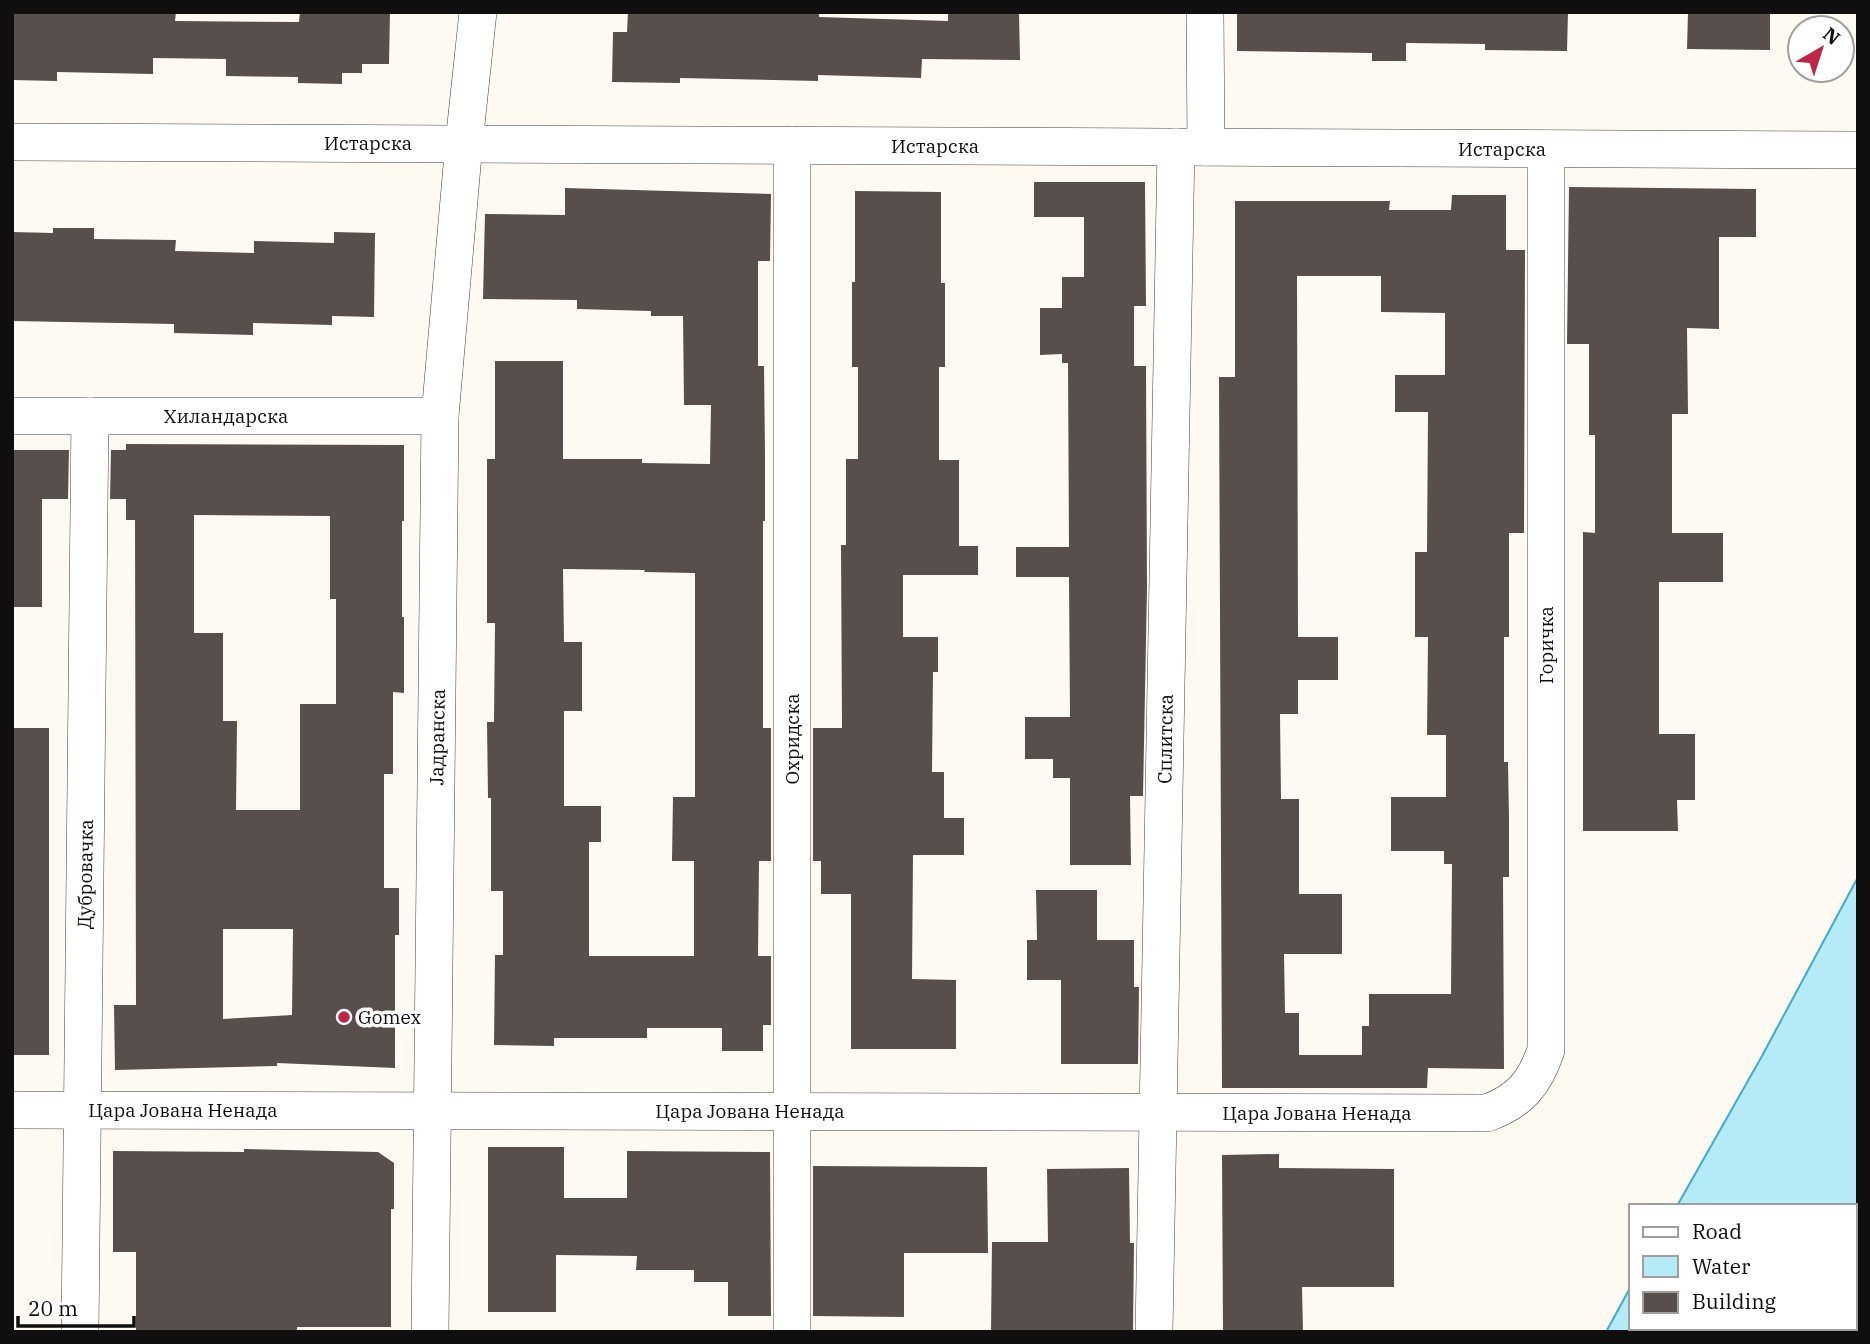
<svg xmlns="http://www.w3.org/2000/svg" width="1870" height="1344" viewBox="0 0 1870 1344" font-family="'IBM Plex Serif',serif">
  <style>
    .water { fill: #b5eaf7; stroke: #3baecf; stroke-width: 2 }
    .building { fill: #584e4b; fill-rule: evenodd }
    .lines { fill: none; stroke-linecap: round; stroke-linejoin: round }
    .minor-casing { stroke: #424242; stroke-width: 38 }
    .minor { stroke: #fff; stroke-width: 37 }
    .poi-dot { fill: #c22447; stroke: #fff; stroke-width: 2.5 }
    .labels { text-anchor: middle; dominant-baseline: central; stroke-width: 7; stroke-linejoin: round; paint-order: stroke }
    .street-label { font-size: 19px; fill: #0f0f0f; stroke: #fff }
    .poi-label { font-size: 19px; fill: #0f0f0f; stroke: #fff; text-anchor: start }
  </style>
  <rect width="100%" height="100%" fill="#fffaf1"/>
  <path class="water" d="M 1858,877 L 1858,1332 L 1606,1332 L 1630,1288 L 1630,1328 L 1854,1328 L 1854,1206 L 1677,1206 L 1762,1056 Z"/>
  <g class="building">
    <path d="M 12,12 L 176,12 L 175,21 L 299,22 L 300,12 L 390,12 L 389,64 L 362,64 L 362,73 L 342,73 L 342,84 L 298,83 L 298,77 L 226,76 L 226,59 L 153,58 L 153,74 L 57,72 L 57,81 L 12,80 Z"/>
    <path d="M 628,12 L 819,12 L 819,17 L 948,21 L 948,12 L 1019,12 L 1020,60 L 922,59 L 921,78 L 818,75 L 818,81 L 680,78 L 680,83 L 612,82 L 613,32 L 627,32 Z"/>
    <path d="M 1237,12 L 1568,12 L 1567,51 L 1485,50 L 1485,44 L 1406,43 L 1406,61 L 1372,61 L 1372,53 L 1237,51 Z"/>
    <path d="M 1688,12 L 1770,12 L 1770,50 L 1687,49 Z"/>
    <path d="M 1034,182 L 1145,182 L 1146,306 L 1134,306 L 1134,366 L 1146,366 L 1147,588 L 1143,796 L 1130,796 L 1131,865 L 1070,865 L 1070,778 L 1053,778 L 1053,759 L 1025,759 L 1025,717 L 1070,717 L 1069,577 L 1016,577 L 1016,547 L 1069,547 L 1068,363 L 1062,363 L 1062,354 L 1040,355 L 1040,308 L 1062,308 L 1062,277 L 1084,277 L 1084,217 L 1034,217 Z"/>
    <path d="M 1569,187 L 1756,189 L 1756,237 L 1719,237 L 1719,329 L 1687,328 L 1688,414 L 1672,414 L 1672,533 L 1723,533 L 1723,582 L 1659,582 L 1659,734 L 1695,734 L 1695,800 L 1677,800 L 1678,831 L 1583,831 L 1583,532 L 1595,533 L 1595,435 L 1589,435 L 1589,344 L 1567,344 Z"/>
    <path d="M 565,188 L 771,194 L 770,261 L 758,261 L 758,366 L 764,366 L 765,455 L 765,521 L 763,521 L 763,728 L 771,728 L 771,861 L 759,861 L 758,956 L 771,956 L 771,1025 L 763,1025 L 763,1051 L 722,1051 L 722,1028 L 647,1028 L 647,1038 L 554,1038 L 554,1046 L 494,1045 L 495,955 L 503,955 L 503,891 L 491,891 L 491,798 L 488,798 L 487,722 L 494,722 L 495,623 L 487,623 L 487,459 L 495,459 L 495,361 L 563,361 L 563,459 L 642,459 L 642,463 L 710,464 L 711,405 L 684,405 L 683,316 L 651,316 L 651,311 L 577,309 L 577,300 L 483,299 L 485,214 L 565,215 ZM 563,569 L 645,570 L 644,572 L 695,573 L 695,797 L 673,797 L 672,861 L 694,861 L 694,956 L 589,956 L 589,842 L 601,842 L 601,806 L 564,806 L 564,711 L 582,711 L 582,642 L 564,642 Z"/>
    <path d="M 855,191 L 941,192 L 941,283 L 945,283 L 945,367 L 939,367 L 939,460 L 959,460 L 959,546 L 978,546 L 978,575 L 903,575 L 903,637 L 938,637 L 938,672 L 933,672 L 932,772 L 944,772 L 944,818 L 964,818 L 964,855 L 913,855 L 912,979 L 956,980 L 956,1049 L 851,1049 L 851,894 L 821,894 L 821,861 L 813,861 L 813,728 L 842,728 L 841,545 L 846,545 L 846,459 L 858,459 L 858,367 L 852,367 L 852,282 L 855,282 Z"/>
    <path d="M 1452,195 L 1506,195 L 1506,250 L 1525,250 L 1524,533 L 1509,533 L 1509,637 L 1504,637 L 1504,762 L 1508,762 L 1509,819 L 1509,877 L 1503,877 L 1504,1069 L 1428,1068 L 1427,1088 L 1222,1088 L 1219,377 L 1235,377 L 1235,201 L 1390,201 L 1389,210 L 1451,210 ZM 1297,276 L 1381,276 L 1381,312 L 1445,313 L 1445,375 L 1395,375 L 1395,412 L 1428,412 L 1427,552 L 1415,552 L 1415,637 L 1428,637 L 1427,735 L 1446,735 L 1446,797 L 1391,797 L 1391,851 L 1444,851 L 1444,864 L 1452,864 L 1451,994 L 1369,994 L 1369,1026 L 1362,1026 L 1362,1055 L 1299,1055 L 1299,1013 L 1285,1013 L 1284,954 L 1342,954 L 1342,894 L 1299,894 L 1299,799 L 1281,799 L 1280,714 L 1298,714 L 1298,680 L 1338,680 L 1338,637 L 1298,637 Z"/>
    <path d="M 53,228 L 94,228 L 94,239 L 176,240 L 175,251 L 254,253 L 254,241 L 334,243 L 334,232 L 375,233 L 374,317 L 332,316 L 332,325 L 253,323 L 253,335 L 174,333 L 174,324 L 12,321 L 12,232 L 53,233 Z"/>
    <path d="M 126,444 L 404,445 L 404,521 L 402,521 L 402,617 L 404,617 L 404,693 L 393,692 L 393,774 L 384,774 L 384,888 L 399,888 L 399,935 L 395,935 L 395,1068 L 277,1063 L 277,1066 L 115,1070 L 114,1005 L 136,1005 L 135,520 L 126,520 L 126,499 L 110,499 L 111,450 L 126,450 ZM 194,515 L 330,516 L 330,599 L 336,599 L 336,704 L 300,704 L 300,810 L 236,810 L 237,721 L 223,721 L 223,633 L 194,633 ZM 223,929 L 293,929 L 292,1015 L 223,1019 Z"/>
    <path d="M 12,450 L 69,450 L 68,499 L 42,499 L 42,607 L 12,607 Z"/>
    <rect x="12" y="728" width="37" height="327"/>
    <path d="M 1036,890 L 1097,890 L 1097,940 L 1134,940 L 1134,987 L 1139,987 L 1138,1064 L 1061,1064 L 1061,980 L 1027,980 L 1027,940 L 1037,940 Z"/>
    <path d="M 488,1147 L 564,1147 L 564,1198 L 627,1198 L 627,1151 L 770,1152 L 771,1316 L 728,1316 L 728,1282 L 694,1282 L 694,1270 L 636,1270 L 637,1256 L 556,1255 L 556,1312 L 488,1312 Z"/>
    <path d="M 244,1149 L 378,1152 L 394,1163 L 394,1209 L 391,1209 L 391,1327 L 297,1327 L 297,1332 L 136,1332 L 136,1252 L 113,1252 L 113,1151 L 244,1152 Z"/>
    <path d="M 1279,1154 L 1279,1168 L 1394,1169 L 1394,1287 L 1302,1287 L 1303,1332 L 1223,1332 L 1222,1155 Z"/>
    <path d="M 813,1166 L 987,1167 L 988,1253 L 904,1253 L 904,1317 L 813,1316 Z"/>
    <path d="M 1129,1168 L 1130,1243 L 1134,1243 L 1133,1332 L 991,1332 L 992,1242 L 1048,1242 L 1047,1169 Z"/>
  </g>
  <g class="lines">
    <defs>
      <g id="minor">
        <path d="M 1205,12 L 1206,147"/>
        <path d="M 12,142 L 1858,150"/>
        <path d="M 792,145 L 792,1332"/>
        <path d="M 12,416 L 440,416"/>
        <path d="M 12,1110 L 1487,1113 C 1520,1101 1535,1083 1546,1050 L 1546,149"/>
        <path d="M 80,1332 L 90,416"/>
        <path d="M 430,1332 L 440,416 L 464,143 L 478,12"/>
        <path d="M 1154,1332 L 1176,147"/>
      </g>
    </defs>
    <use href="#minor" class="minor-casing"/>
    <use href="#minor" class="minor"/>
  </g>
  <circle class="poi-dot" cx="344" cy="1017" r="7"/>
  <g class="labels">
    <g class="street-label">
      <text x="368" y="143">Истарска</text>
      <text x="935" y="146">Истарска</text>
      <text x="1502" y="149">Истарска</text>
      <text x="226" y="416">Хиландарска</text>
      <text transform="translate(1546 645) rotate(-90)">Горичка</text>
      <text transform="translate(437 737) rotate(-89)">Јадранска</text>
      <text transform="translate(792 739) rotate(-90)">Охридска</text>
      <text transform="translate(1165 739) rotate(-89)">Сплитска</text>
      <text transform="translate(85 874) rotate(-89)">Дубровачка</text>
      <text x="183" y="1110">Цара Јована Ненада</text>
      <text x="750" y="1111">Цара Јована Ненада</text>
      <text x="1317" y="1113">Цара Јована Ненада</text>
    </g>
    <g class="poi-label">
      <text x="358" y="1017">Gomex</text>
    </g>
  </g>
  <rect width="1870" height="1344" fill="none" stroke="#0f0f0f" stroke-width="28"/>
  <rect x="1629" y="1204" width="228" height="126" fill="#ffffff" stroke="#9f9f9f" stroke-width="2"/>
  <rect x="1643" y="1227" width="35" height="10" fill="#ffffff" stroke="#9f9f9f" stroke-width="2"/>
  <text x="1692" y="1239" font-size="21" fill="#0f0f0f">Road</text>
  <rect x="1643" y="1256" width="35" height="21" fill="#b5eaf7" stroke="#9f9f9f" stroke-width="2"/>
  <text x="1692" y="1274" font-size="21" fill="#0f0f0f">Water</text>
  <rect x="1643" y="1292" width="35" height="21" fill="#584e4b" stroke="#9f9f9f" stroke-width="2"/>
  <text x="1692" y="1309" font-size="21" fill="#0f0f0f">Building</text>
  <g transform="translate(1821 49) rotate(39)"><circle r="33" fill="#ffffff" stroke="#9f9f9f" stroke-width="2"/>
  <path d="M0-5L12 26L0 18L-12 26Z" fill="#c22447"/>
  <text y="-10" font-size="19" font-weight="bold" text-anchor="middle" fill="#0f0f0f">N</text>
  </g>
  <path d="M18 1316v10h116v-10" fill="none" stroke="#0f0f0f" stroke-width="3.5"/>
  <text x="28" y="1316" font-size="21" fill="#0f0f0f" stroke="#ffffff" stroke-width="5" paint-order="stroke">20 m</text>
</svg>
